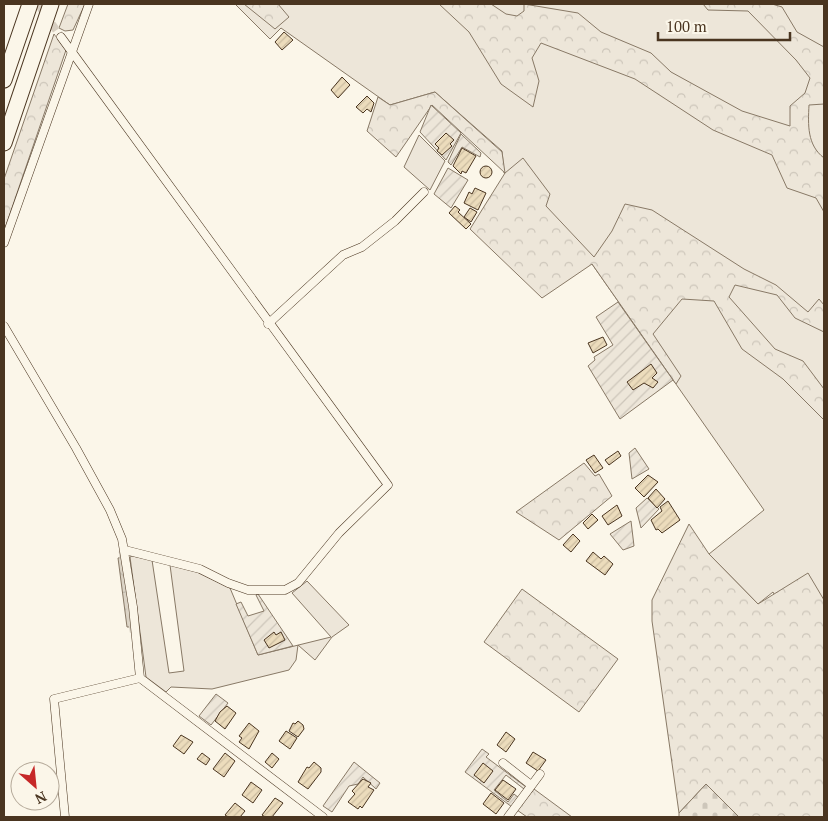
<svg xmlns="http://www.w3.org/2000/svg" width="828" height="821" viewBox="0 0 828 821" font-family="'PT Serif',serif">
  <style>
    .grass { fill: #ede6d9; stroke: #887966 }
    .forest { fill: url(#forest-crowns); stroke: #887966 }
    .cemetery { fill: url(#cemetery-stones); stroke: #887966 }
    .garden { fill: url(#garden-furrows); stroke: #887966 }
    .water { fill: url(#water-ripples); stroke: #887966 }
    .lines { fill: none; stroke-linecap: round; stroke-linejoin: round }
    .stream { stroke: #dcd4c6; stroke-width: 2.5 }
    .building { fill: url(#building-hatch); stroke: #4a3520 }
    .street-tunnel { stroke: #d8cfc1; stroke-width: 8; stroke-dasharray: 8 4; stroke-linecap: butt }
    .street-casing { stroke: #4a3520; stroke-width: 9 }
    .highway-casing { stroke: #4a3520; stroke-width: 17 }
    .street { stroke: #fbf6e9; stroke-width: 8 }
    .highway { stroke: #fbf6e9; stroke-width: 15 }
  </style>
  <defs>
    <pattern id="forest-crowns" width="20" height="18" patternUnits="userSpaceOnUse" patternTransform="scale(1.25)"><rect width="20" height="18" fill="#ede6d9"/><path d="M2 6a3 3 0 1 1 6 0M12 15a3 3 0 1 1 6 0" fill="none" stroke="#cdc6ba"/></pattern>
    <pattern id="cemetery-stones" width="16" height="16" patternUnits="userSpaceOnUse" patternTransform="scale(1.25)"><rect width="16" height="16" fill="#ede6d9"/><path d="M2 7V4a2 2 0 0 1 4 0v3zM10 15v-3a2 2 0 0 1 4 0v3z" fill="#cdc6ba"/></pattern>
    <pattern id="garden-furrows" width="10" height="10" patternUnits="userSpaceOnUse" patternTransform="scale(1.25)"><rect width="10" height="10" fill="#ede6d9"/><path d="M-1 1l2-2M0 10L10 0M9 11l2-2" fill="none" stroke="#cdc6ba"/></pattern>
    <pattern id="water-ripples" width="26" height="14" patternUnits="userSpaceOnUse" patternTransform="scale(1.25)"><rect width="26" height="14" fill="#dcd4c6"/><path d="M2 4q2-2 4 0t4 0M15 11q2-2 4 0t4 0" fill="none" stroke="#beb7aa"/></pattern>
    <pattern id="building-hatch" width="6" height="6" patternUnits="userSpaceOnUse" patternTransform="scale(1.25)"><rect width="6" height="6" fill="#ecdcbc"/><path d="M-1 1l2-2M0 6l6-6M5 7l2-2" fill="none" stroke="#ccbda1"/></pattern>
  </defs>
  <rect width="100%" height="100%" fill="#fbf6e9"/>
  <g class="grass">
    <path d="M 235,4 L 824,4 L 824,695 L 773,592 L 758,604 L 709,554 L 764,510 L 592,264 L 504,173 L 502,151 L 435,92 L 390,105 L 281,28 L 270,39 Z"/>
    <path d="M 419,135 L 445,161 L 430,190 L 404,167 Z"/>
    <path d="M 132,556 L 152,560 L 169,673 L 184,671 L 170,565 L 197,572 L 230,588 L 258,655 L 331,637 L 292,593 L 307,581 L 349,625 L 332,637 L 315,660 L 298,645 L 296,660 L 289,670 L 212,689 L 171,687 L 166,692 L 146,677 L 130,557 Z"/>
  </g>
  <g class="forest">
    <path d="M 68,4 L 85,4 L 73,30 L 65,31 L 59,28 Z"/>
    <path d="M 244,4 L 278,4 L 289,17 L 275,29 Z"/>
    <path d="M 439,4 L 491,4 L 506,14 L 517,16 L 524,11 L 524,4 L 578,13 L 601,32 L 651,53 L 671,72 L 742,111 L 790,126 L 790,106 L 805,93 L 810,78 L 796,60 L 748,11 L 708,10 L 703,4 L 772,4 L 782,7 L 797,32 L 824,47 L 824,104 L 809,105 C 808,125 807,145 824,158 L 824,212 L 816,198 L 787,188 L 772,155 L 713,130 L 635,79 L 541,43 L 532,58 L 539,81 L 533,107 L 501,84 L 469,32 Z"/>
    <path d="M 54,34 L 66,50 L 4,231 L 4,179 Z"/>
    <path d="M 435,92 L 502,152 L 505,173 L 523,158 L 550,194 L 546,206 L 594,257 L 612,231 L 625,204 L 652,210 L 744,269 L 776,285 L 808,312 L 819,299 L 824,305 L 824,332 L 795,318 L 777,295 L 735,285 L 729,297 L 775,349 L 803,361 L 824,389 L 824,420 L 783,379 L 742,349 L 714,301 L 682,299 L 653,334 L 681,376 L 676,384 L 592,264 L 542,298 L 470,229 L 505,173 L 432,105 L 396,157 L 367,131 L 378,97 L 390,105 Z"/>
    <path d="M 584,463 L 595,476 L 599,474 L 612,496 L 559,540 L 516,512 Z"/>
    <path d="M 689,524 L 709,554 L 758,604 L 808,573 L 824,600 L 824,817 L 739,817 L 706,784 L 679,813 L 652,621 L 652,600 Z"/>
    <path d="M 522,589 L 618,659 L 579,712 L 484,642 Z"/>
    <path d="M 534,789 L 572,817 L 527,817 L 517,810 Z"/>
  </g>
  <path class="cemetery" d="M 706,784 L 739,817 L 679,817 L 679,813 Z"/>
  <g class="garden">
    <path d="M 431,105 L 461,133 L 446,160 L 420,132 Z"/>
    <path d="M 461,134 L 481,153 L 480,157 L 462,147 L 451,165 L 448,162 Z"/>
    <path d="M 448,168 L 468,180 L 451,208 L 434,194 Z"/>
    <path d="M 618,302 L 673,380 L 620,419 L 588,366 L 595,360 L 594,357 L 613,345 L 596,317 Z"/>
    <path d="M 635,448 L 649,469 L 632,479 L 629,453 Z"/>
    <path d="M 647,498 L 659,509 L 641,528 L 636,508 Z"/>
    <path d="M 631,521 L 634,546 L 623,550 L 610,534 Z"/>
    <path d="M 258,594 L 293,646 L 258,655 L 236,604 L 241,602 L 248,616 L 264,611 L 256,595 Z"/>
    <path d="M 216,694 L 228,703 L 211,725 L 199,716 Z"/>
    <path d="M 482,749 L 489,754 L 486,757 L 526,787 L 524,789 L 506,775 L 494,790 L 508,802 L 514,794 L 519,798 L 512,807 L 465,772 Z"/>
    <path d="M 354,762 L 380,783 L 376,789 L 363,777 L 358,784 L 349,786 L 332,812 L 323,806 Z"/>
  </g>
  <path class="water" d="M 124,557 L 133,627 L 127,627 L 118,558 Z"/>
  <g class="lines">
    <g class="stream">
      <path d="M 120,552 L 121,560"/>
      <path d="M 130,625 L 131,632"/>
    </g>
  </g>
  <g class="building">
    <path d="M 284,32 L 293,40 L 282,50 L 275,42 Z"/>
    <path d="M 342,77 L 350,85 L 338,98 L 331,90 Z"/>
    <path d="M 367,96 L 374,103 L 371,112 L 367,109 L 363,113 L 356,107 Z"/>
    <path d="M 446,133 L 454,140 L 450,144 L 452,146 L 442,155 L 437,151 L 439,148 L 435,144 Z"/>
    <path d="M 462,148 L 476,156 L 466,173 L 462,171 L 461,174 L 453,166 Z"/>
    <circle cx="486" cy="172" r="6"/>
    <path d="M 475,188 L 486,193 L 478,210 L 464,203 L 469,192 L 472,194 Z"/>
    <path d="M 455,206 L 460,210 L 458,212 L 471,224 L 466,229 L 449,213 Z"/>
    <path d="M 470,208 L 477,212 L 471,222 L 464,217 Z"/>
    <path d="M 603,337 L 607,345 L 593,353 L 588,343 Z"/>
    <path d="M 651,364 L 657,373 L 652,378 L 658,382 L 653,388 L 644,383 L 633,390 L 627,382 Z"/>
    <path d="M 618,451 L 621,456 L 609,465 L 605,460 Z"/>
    <path d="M 594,455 L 603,468 L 595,473 L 586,460 Z"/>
    <path d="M 648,475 L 658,482 L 644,497 L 635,488 Z"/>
    <path d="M 656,489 L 665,499 L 657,508 L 648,498 Z"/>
    <path d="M 668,501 L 680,520 L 662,533 L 658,529 L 656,530 L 651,520 L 662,511 L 660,507 Z"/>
    <path d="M 617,505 L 622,516 L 608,525 L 602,516 Z"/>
    <path d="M 592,514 L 598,520 L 588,529 L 583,523 Z"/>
    <path d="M 573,534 L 580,541 L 571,552 L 563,545 Z"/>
    <path d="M 593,552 L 601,559 L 604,556 L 613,564 L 605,575 L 586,561 Z"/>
    <path d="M 274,632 L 276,635 L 281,632 L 285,640 L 269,648 L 264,640 Z"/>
    <path d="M 227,706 L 236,713 L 225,729 L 215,721 L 220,712 Z"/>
    <path d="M 298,721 L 303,725 L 304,729 L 298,737 L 289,731 L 293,723 L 295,724 Z"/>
    <path d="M 249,723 L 259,731 L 249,749 L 239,742 L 242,738 L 239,736 Z"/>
    <path d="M 286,731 L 297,738 L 290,749 L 279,741 Z"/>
    <path d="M 506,732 L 515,739 L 506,752 L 497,745 Z"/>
    <path d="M 181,735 L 193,742 L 184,754 L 173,746 Z"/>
    <path d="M 533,752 L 546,760 L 538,771 L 526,763 Z"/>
    <path d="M 202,753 L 210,759 L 206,765 L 197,759 Z"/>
    <path d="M 225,753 L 235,761 L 224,777 L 213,769 Z"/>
    <path d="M 272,753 L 279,759 L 272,768 L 265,762 Z"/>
    <path d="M 314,762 L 321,768 L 321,772 L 308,789 L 298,782 L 307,767 L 309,768 Z"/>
    <path d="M 483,763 L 493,771 L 484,783 L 474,775 Z"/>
    <path d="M 363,779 L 371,783 L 368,787 L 374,790 L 362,808 L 360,806 L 358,809 L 348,802 L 355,794 L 352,791 Z"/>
    <path d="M 503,780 L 516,789 L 508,800 L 495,790 Z"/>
    <path d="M 251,782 L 262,790 L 253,803 L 242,795 Z"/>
    <path d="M 491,793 L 504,803 L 496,814 L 483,804 Z"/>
    <path d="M 275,798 L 283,803 L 272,817 L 265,817 L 262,815 Z"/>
    <path d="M 235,803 L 245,811 L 240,817 L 228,817 L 225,815 Z"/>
  </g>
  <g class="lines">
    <path class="street-tunnel" d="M 38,4 L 61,37"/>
    <defs>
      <g id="street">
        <path d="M 61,37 L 388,485 L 339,533 L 298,583 L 285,590 L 248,590 L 228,583 L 200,569 L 125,550"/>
        <path d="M 4,243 L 89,4"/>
        <path d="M 268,324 L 343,255 L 362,247 L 395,221 L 424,192"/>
        <path d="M 4,326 L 76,448 L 110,510 L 122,539 L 133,607 L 140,678 L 323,817"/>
        <path d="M 503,763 L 531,785"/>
        <path d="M 65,817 L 54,699 L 140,678"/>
        <path d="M 508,817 L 540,774"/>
      </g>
      <g id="highway">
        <path d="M 4,80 L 30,4"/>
        <path d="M 4,143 L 51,4"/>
      </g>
    </defs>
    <use href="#street" class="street-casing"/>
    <use href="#highway" class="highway-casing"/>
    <use href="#street" class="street"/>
    <use href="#highway" class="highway"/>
  </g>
  <rect width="828" height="821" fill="none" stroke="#4a3520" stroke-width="10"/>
  <g transform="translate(35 786) rotate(153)"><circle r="24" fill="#fbf6e9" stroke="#b4a999"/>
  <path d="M0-4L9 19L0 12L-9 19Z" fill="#c62828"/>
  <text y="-8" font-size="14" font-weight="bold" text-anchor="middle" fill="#4a3520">N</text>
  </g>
  <path d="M658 32v8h132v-8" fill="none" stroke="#4a3520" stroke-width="2.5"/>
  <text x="666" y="32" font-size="15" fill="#4a3520" stroke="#fbf6e9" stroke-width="4" paint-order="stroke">100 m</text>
</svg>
